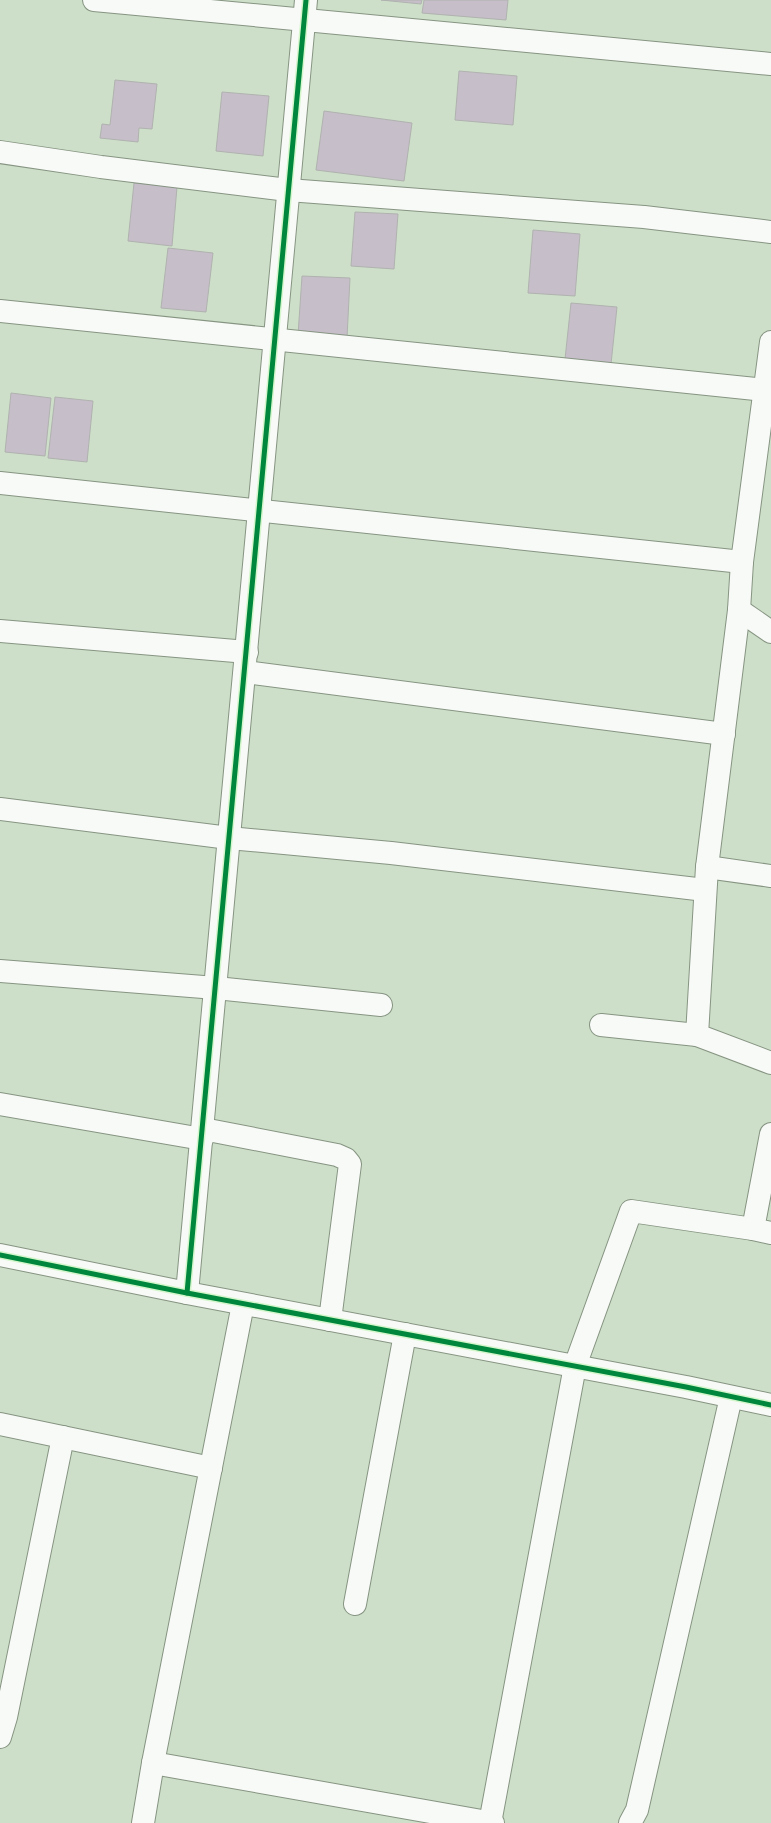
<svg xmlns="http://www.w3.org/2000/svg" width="771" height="1823" viewBox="0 0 771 1823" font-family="Helvetica,sans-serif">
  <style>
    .building { fill: #c6bec8; stroke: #b0b2b0 }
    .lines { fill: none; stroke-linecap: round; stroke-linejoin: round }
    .minor-casing { stroke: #869482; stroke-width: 24 }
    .minor { stroke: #f8faf7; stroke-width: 22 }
    .cycleway-casing { stroke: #d4f6cb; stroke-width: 8 }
    .cycleway { stroke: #00873e; stroke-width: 5 }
  </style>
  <rect width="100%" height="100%" fill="#cddfc8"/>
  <g class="building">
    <path d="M 381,0 L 422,0 L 421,4 Z"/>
    <path d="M 424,0 L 508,0 L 506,20 L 422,13 Z"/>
    <path d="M 459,71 L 517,76 L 513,125 L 455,120 Z"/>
    <path d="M 115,80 L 157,84 L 152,129 L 139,128 L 138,142 L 100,138 L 102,124 L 110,125 Z"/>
    <path d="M 222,92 L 269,96 L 263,156 L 216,151 Z"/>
    <path d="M 324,111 L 412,123 L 404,181 L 316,170 Z"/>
    <path d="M 134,183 L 177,187 L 172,246 L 128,241 Z"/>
    <path d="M 355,212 L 398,214 L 394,269 L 351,266 Z"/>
    <path d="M 533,230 L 580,234 L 575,296 L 528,293 Z"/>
    <path d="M 168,248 L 213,253 L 206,312 L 161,308 Z"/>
    <path d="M 302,276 L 350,278 L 347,338 L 298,335 Z"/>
    <path d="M 571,303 L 617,307 L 611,364 L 565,359 Z"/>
    <path d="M 11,393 L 51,398 L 45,456 L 5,452 Z"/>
    <path d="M 55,397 L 93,401 L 87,462 L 48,458 Z"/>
  </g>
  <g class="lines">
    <defs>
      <g id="minor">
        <path d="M 94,0 L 771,64"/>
        <path d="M 0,152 L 101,167 L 288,190 L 644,217 L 771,232"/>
        <path d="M 0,311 L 765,390"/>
        <path d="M 771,342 L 742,562 L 739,610 L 707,867 L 697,1035 L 771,1063"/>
        <path d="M 0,483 L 742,562"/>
        <path d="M 739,610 L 771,632"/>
        <path d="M 0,631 L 247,652"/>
        <path d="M 245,672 L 724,734"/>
        <path d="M 0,809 L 229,838 L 391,853 L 705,890"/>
        <path d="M 707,867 L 771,876"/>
        <path d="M 0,971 L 216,988 L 381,1005"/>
        <path d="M 601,1025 L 697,1035"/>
        <path d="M 0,1104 L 202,1139"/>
        <path d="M 203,1129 L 337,1155 L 346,1159 L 350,1164 L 330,1320"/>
        <path d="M 771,1134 L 753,1229 L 771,1233"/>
        <path d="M 0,1255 L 187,1293 L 686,1387 L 771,1405"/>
        <path d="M 187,1293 L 306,0"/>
        <path d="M 0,1424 L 211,1468"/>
        <path d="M 355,1604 L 405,1334"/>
        <path d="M 0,1737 L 6,1717 L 63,1437"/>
        <path d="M 153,1763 L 493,1823"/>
        <path d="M 143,1823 L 153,1763 L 243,1304"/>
        <path d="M 490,1823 L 575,1366 L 631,1211 L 753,1229"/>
        <path d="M 630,1823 L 637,1810 L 731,1397"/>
      </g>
    </defs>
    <use href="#minor" class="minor-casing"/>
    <use href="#minor" class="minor"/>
    <defs>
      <g id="cycleway">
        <path d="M 0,1255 L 187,1293 L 686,1387 L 771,1405"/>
        <path d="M 187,1293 L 306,0"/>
      </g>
    </defs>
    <use href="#cycleway" class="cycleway-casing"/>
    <use href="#cycleway" class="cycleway"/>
  </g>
</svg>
